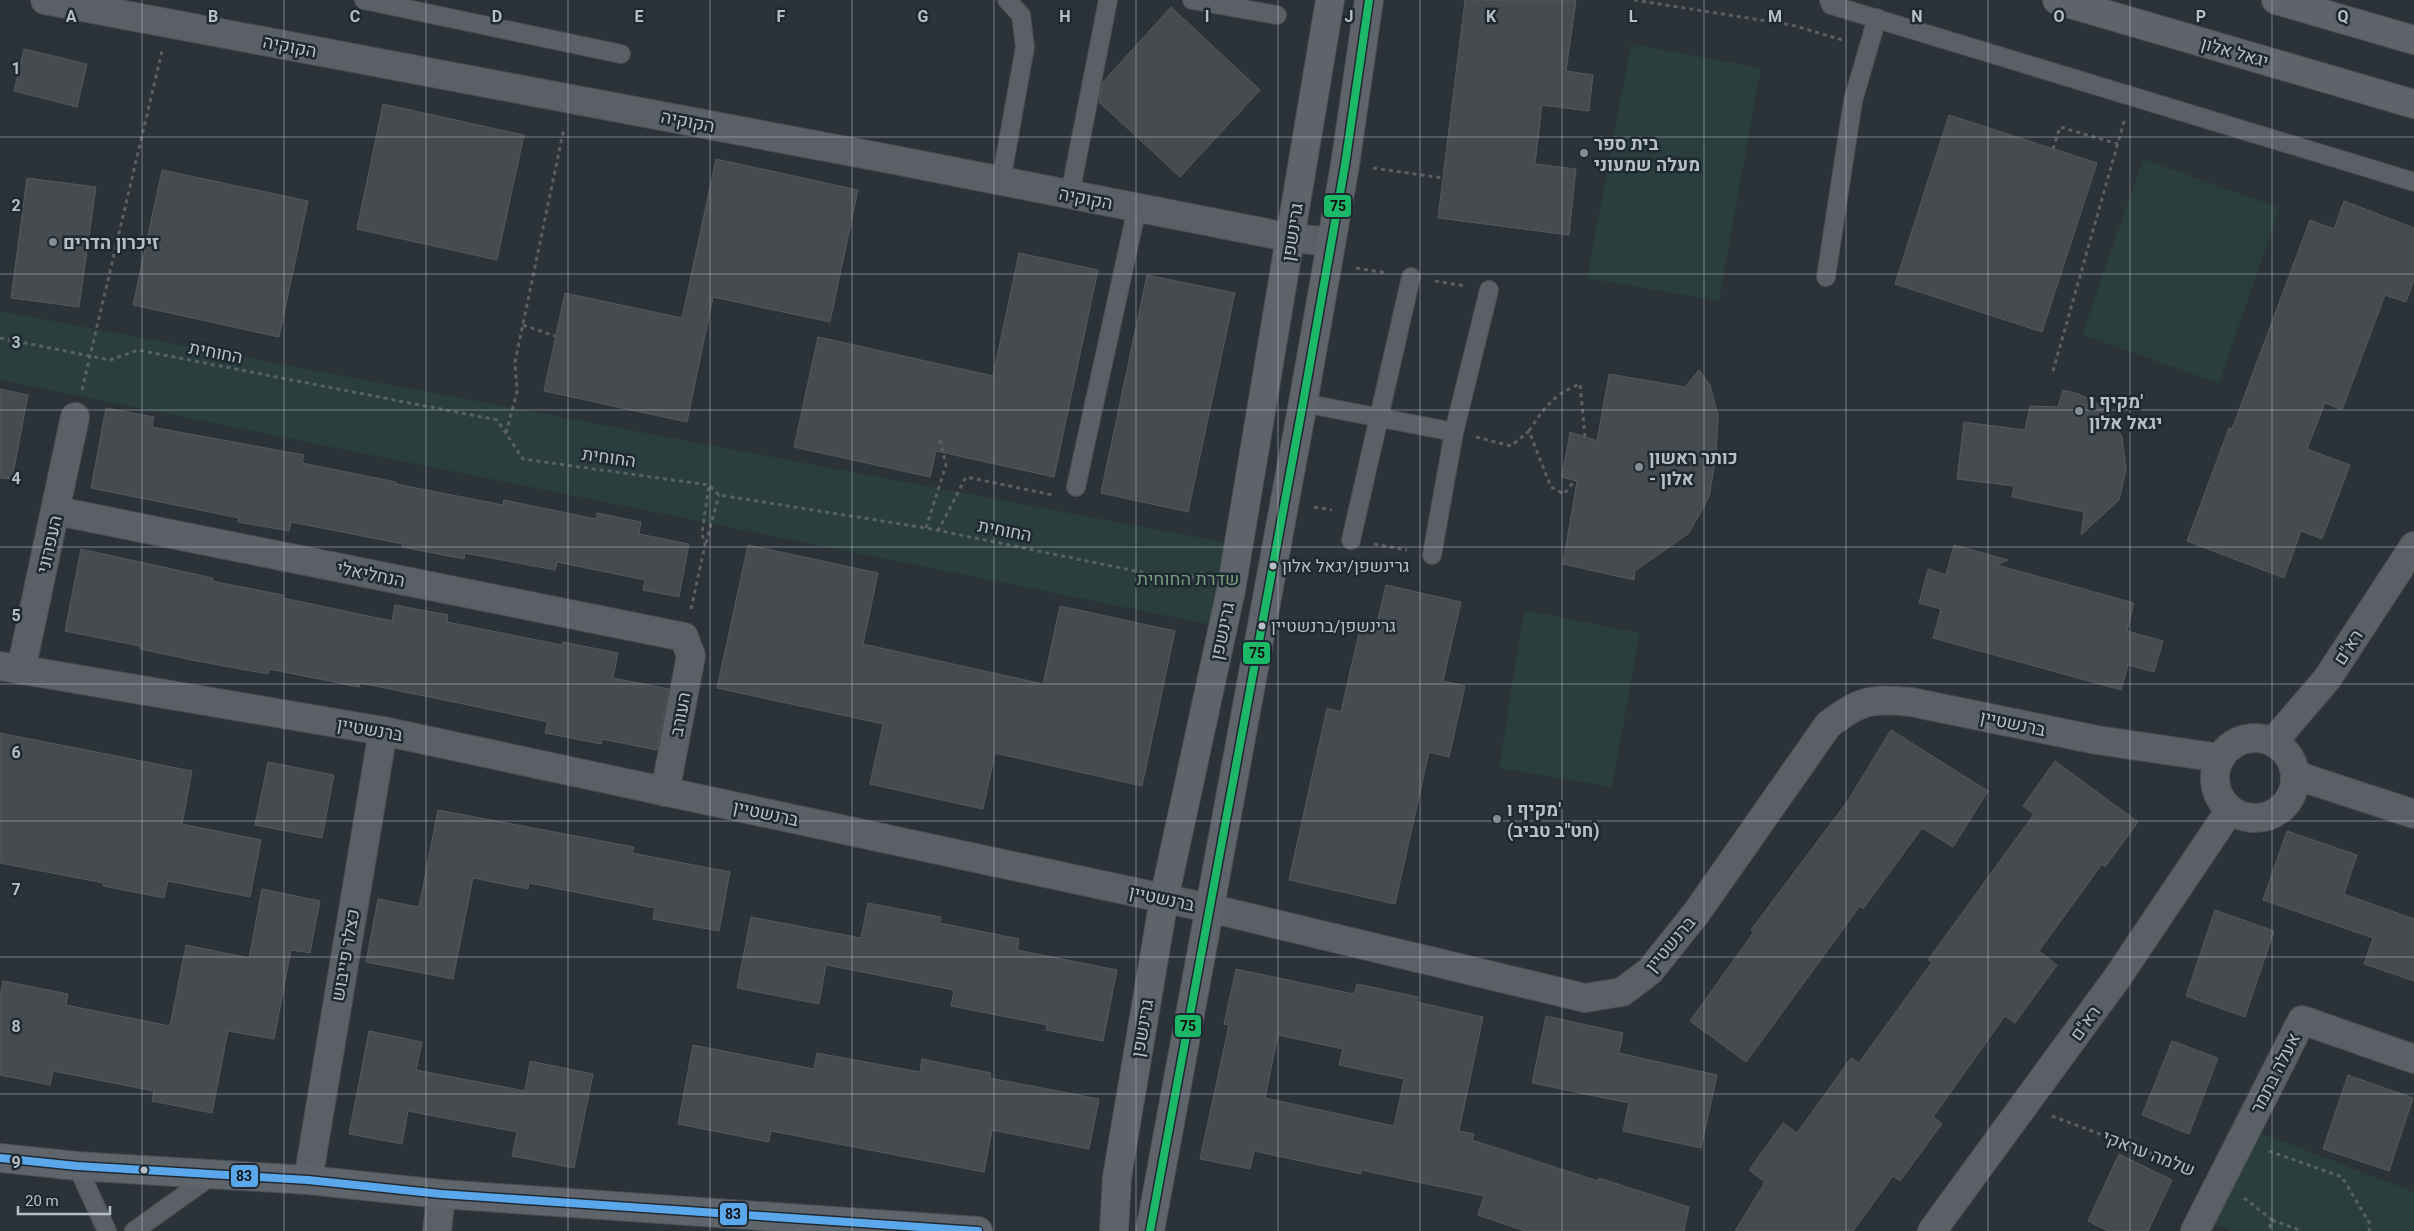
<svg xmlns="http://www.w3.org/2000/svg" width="2414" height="1231" viewBox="0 0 2414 1231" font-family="Roboto,Heebo,sans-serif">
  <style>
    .green { fill: #293e3d }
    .building { fill: #454b4f; stroke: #535a5f; fill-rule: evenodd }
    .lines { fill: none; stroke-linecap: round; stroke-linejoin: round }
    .lane-casing { stroke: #494e53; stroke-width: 20 }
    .street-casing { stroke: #494e53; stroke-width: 30 }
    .secondary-casing { stroke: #494e53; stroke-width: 30 }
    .path { stroke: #595f63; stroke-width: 3; stroke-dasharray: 4 4; stroke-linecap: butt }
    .lane { stroke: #5b6066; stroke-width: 18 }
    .street { stroke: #5b6066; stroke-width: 28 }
    .secondary { stroke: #5f646a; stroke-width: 28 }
    .bus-1-casing { stroke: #1f2932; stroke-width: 11 }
    .bus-2-casing { stroke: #1f2932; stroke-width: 11 }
    .bus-1 { stroke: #1ab867; stroke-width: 8 }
    .bus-2 { stroke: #5aa8eb; stroke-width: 8 }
    .grid { fill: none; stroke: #b6bfc8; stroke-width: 1; stroke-opacity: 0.55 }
    .poi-dot { fill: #858e96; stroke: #1f2932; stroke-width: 2 }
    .bus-dot { fill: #b6bfc8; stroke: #1f2932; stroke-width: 2 }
    .labels { text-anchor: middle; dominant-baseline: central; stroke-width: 5; stroke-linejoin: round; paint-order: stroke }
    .bus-label { font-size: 17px; fill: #b6bfc8; stroke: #1f2932; text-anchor: start }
    .street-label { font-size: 18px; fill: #b6bfc8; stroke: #1f2932 }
    .poi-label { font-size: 18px; font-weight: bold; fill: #b6bfc8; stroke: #1f2932; text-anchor: start }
    .park-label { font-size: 18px; fill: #769c7a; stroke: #1f2932 }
    .grid-label { font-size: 16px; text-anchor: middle; font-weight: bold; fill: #b6bfc8; stroke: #1f2932; stroke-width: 5; stroke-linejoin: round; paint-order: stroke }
    .line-badge { stroke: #1f2932; stroke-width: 2 }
    .pale-badge-label { font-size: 14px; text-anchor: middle; font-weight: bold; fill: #111 }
  </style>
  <rect width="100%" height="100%" fill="#2b3238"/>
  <g class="green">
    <path d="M 1631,44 L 1761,68 L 1719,301 L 1587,278 Z"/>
    <path d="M 2143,159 L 2280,208 L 2219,383 L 2082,335 Z"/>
    <path d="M 0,311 L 1239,545 L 1223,627 L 0,380 Z"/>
    <path d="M 1524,610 L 1640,633 L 1612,787 L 1499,768 Z"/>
    <path d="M 2258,1132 L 2414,1192 L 2414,1231 L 2231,1231 L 2214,1224 Z"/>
  </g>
  <g class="building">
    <path d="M 1465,0 L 1576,0 L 1566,71 L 1593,75 L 1589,111 L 1542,105 L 1535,164 L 1576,169 L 1569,235 L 1438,218 Z"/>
    <path d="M 1171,7 L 1260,90 L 1180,177 L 1099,102 L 1103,82 Z"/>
    <path d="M 24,49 L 87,64 L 77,107 L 14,91 Z"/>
    <path d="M 383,104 L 524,135 L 497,260 L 357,229 Z"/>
    <path d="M 1949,115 L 2097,163 L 2042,332 L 1895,284 Z"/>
    <path d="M 716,159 L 858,190 L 830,322 L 713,297 L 687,422 L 544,391 L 565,293 L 682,318 Z"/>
    <path d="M 162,170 L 308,201 L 279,337 L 133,305 Z"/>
    <path d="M 27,178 L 96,187 L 79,307 L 11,298 Z"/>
    <path d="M 2344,201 L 2414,228 L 2414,280 L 2406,302 L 2385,295 L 2342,410 L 2325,403 L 2307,449 L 2350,465 L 2322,539 L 2301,531 L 2284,578 L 2187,541 L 2229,428 L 2232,429 L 2310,220 L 2334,229 Z"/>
    <path d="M 1019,253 L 1098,270 L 1054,477 L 936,451 L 930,477 L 794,447 L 818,337 L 993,376 Z"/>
    <path d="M 1147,275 L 1235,293 L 1188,512 L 1101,493 Z"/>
    <path d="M 1699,370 L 1710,385 L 1718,416 L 1716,457 L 1709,497 L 1689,533 L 1635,571 L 1634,580 L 1563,564 L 1577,481 L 1562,477 L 1570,432 L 1597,441 L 1609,374 L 1685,387 Z"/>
    <path d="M 0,389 L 28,395 L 12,479 L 0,478 Z"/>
    <path d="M 2063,390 L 2079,394 L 2106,408 L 2122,437 L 2126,470 L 2119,500 L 2081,535 L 2084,512 L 2012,497 L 2014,486 L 1957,479 L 1964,422 L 2025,430 L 2030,406 L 2058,407 Z"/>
    <path d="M 106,408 L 154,417 L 152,427 L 304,455 L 302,463 L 396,482 L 396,484 L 503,505 L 504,500 L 596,519 L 597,513 L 641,522 L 639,534 L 689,544 L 679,597 L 643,590 L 645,580 L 557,562 L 555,570 L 465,553 L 464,559 L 402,547 L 403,544 L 291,522 L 289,531 L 238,522 L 239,518 L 91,488 Z"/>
    <path d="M 748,545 L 878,573 L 863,644 L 1043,684 L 1060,606 L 1175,631 L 1142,786 L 995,753 L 983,809 L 870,784 L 883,724 L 717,688 Z"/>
    <path d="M 1954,545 L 2008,560 L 1997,565 L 2134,603 L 2127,631 L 2163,641 L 2154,672 L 2128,665 L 2121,690 L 1933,638 L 1941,609 L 1919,603 L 1928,569 L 1946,575 Z"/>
    <path d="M 81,549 L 213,578 L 212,581 L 283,595 L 283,598 L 392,621 L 395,605 L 448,615 L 447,622 L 562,645 L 563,642 L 618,653 L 613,678 L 669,689 L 657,750 L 602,739 L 601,744 L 545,733 L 548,722 L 454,702 L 360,683 L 359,687 L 269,669 L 268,674 L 197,661 L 140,649 L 140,646 L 65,631 Z"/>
    <path d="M 1386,585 L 1461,602 L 1443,681 L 1465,686 L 1449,757 L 1429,752 L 1395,904 L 1289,880 L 1327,708 L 1341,712 L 1360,628 L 1375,631 Z"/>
    <path d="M 1891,730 L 1988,791 L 1953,847 L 1922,828 L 1863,909 L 1860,906 L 1746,1062 L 1690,1021 L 1754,932 L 1751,930 L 1847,802 Z"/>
    <path d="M 0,733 L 192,771 L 182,824 L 261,840 L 250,897 L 168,881 L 164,898 L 103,886 L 104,883 L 0,863 Z"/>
    <path d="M 2055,761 L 2138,822 L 2105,867 L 2102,864 L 2039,951 L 2057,965 L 2015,1023 L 2005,1016 L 1933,1117 L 1942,1124 L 1933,1136 L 1900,1181 L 1893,1176 L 1853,1231 L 1735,1231 L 1765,1182 L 1749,1170 L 1783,1123 L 1797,1133 L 1851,1058 L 1859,1063 L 1932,962 L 1928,960 L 2034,814 L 2023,806 Z"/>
    <path d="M 268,762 L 334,775 L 322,838 L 255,825 Z"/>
    <path d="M 438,810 L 634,847 L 632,853 L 730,872 L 719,931 L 653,919 L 655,908 L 529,883 L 528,889 L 473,878 L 453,979 L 366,962 L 378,899 L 419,907 Z"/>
    <path d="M 2287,831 L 2357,855 L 2344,894 L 2414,919 L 2414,981 L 2364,964 L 2373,938 L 2263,900 Z"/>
    <path d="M 262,889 L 320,901 L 310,953 L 291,950 L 274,1039 L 228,1031 L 212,1113 L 152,1101 L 154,1091 L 53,1071 L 50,1085 L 0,1075 L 0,996 L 3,981 L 68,994 L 66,1005 L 170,1026 L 186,945 L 249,958 Z"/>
    <path d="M 868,903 L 941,917 L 940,923 L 1019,939 L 1017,950 L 1117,970 L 1103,1041 L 1046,1030 L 1047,1025 L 951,1006 L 954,990 L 826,965 L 819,1004 L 737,988 L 751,917 L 861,938 Z"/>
    <path d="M 2215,910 L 2274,931 L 2245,1017 L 2186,996 Z"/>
    <path d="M 1236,969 L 1354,994 L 1357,984 L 1418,997 L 1417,1002 L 1483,1017 L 1459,1131 L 1474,1134 L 1472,1140 L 1598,1181 L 1599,1178 L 1689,1207 L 1684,1231 L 1525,1231 L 1478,1215 L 1484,1196 L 1361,1170 L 1361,1174 L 1254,1151 L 1250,1169 L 1200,1159 L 1229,1025 L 1224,1024 ZM 1278,1035 L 1343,1049 L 1339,1065 L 1404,1079 L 1394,1126 L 1265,1098 Z"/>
    <path d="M 1546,1016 L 1623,1033 L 1619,1053 L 1717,1075 L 1701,1148 L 1623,1131 L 1629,1103 L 1532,1083 Z"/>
    <path d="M 369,1031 L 422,1042 L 416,1070 L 525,1091 L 530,1061 L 593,1074 L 574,1168 L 512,1156 L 517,1132 L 408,1111 L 402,1144 L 349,1134 Z"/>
    <path d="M 2172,1041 L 2218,1058 L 2189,1134 L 2142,1115 Z"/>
    <path d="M 693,1045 L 814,1069 L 817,1053 L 920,1072 L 922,1059 L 991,1073 L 990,1078 L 1099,1099 L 1089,1149 L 992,1130 L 984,1172 L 771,1131 L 769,1142 L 678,1124 Z"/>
    <path d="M 2348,1075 L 2413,1098 L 2389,1171 L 2323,1149 Z"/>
    <path d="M 2119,1154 L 2172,1180 L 2148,1231 L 2108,1231 L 2088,1221 Z"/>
  </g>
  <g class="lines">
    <defs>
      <g id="lane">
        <path d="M 364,0 L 621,54"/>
        <path d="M 1192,0 L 1277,15"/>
        <path d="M 1829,0 L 1831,5 L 2414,182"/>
        <path d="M 1001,181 L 1025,47 L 1021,15 L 1007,0"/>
        <path d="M 1070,194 L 1108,0"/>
        <path d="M 1826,277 L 1853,101 L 1877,18"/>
        <path d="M 1303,403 L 1454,432"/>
        <path d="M 1076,487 L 1137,208"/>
        <path d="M 1351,540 L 1411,277"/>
        <path d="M 1432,555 L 1454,432 L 1489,290"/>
        <path d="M 77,1166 L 107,1231"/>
        <path d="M 134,1231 L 214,1174"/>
      </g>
      <g id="street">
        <path d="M 45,0 L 890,159 L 1292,238 L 1331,242"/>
        <path d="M 57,511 L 684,637 L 691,656 L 665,792"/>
        <path d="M 0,666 L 383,731 L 1209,908 L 1585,998 L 1622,992 L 1650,971 L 1697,912 L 1828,725 C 1860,700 1871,698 1911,702 L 2097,740 L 2220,758"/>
        <path d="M 21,670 L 75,417"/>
        <circle cx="2255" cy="778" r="40"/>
        <path d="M 2273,742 L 2327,679 L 2414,546"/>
        <path d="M 2295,775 L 2414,814"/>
        <path d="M 308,1180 L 383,731"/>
        <path d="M 437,1231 L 441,1194"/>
        <path d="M 1932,1231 L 2117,978 L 2230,810"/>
        <path d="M 2195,1231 L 2302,1020 L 2414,1059"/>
      </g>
      <g id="secondary">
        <path d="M 2057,0 L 2414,104"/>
        <path d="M 2276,0 L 2414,40"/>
        <path d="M 0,1158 L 77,1166 L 308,1180 L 441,1194 L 978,1231"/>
        <path d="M 1114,1231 L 1117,1177 L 1164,899 L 1231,590 L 1330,0"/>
        <path d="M 1150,1231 L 1303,403 L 1345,165 L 1369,0"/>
      </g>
    </defs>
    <use href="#lane" class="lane-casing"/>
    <use href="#street" class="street-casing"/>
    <use href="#secondary" class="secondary-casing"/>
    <g class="path">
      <path d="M 1634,0 L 1792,25 L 1846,41"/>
      <path d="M 2053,149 L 2060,127 L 2118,144"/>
      <path d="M 1373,168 L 1443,178"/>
      <path d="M 1356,268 L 1387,273"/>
      <path d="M 1435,281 L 1466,286"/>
      <path d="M 523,325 L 555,336"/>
      <path d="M 0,338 L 110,360 L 138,350 L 497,420 L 523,459 L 709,485 L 719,495 L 926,528 L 1204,585"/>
      <path d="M 2053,371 L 2125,118"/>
      <path d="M 82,390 L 162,51"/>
      <path d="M 1529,431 C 1543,409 1555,393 1580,384 L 1585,437"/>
      <path d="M 506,433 L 517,392 L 515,362 L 564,128"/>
      <path d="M 1476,437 L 1511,446 L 1529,431 L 1551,487 L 1564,494 L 1575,480"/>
      <path d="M 1314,507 L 1332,510"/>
      <path d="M 926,528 L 946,465 L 939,436"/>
      <path d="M 938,531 L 966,477 L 1053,495"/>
      <path d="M 706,543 L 719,495"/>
      <path d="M 1374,544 L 1407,550"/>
      <path d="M 1185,581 L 1204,572"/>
      <path d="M 691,609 L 705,545 L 702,533 L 709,485"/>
      <path d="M 2052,1116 L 2193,1169"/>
      <path d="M 2269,1151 L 2342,1177 L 2370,1224 L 2369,1231"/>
      <path d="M 2244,1198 L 2272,1220 L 2268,1231"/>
      <path d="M 2272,1220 L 2302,1231"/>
    </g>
    <use href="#lane" class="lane"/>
    <use href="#street" class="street"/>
    <use href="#secondary" class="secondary"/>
    <defs>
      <path id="bus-1" d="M 1150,1231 L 1303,403 L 1345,165 L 1369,0"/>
      <path id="bus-2" d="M 0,1158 L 77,1166 L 308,1180 L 441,1194 L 978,1231"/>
    </defs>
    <use href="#bus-1" class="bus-1-casing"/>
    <use href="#bus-2" class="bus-2-casing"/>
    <use href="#bus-1" class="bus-1"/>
    <use href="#bus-2" class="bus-2"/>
  </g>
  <path class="grid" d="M 142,0 L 142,1231M 284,0 L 284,1231M 426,0 L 426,1231M 568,0 L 568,1231M 710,0 L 710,1231M 852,0 L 852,1231M 994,0 L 994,1231M 1136,0 L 1136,1231M 1278,0 L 1278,1231M 1420,0 L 1420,1231M 1562,0 L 1562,1231M 1704,0 L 1704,1231M 1846,0 L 1846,1231M 1988,0 L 1988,1231M 2130,0 L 2130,1231M 2272,0 L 2272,1231M 0,137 L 2414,137M 0,274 L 2414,274M 0,410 L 2414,410M 0,547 L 2414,547M 0,684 L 2414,684M 0,821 L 2414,821M 0,957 L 2414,957M 0,1094 L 2414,1094"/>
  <g class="poi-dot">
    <circle cx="1584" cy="153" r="5"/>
    <circle cx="53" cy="242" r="5"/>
    <circle cx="2079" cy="411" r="5"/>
    <circle cx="1639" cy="467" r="5"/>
    <circle cx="1497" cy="819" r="5"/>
  </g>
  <g class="bus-dot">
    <circle cx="1273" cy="566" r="4.5"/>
    <circle cx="1262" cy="626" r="4.5"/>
    <circle cx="144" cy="1170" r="4.5"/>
  </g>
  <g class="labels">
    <g class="bus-label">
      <text x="1282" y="566">גרינשפן/יגאל אלון</text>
      <text x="1271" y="626">גרינשפן/ברנשטיין</text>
    </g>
    <g class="street-label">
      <text transform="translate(290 46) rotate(11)">הקוקיה</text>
      <text transform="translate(2235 52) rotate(16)">יגאל אלון</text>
      <text transform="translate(688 121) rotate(11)">הקוקיה</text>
      <text transform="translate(1086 198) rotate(11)">הקוקיה</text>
      <text transform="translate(1292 232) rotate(-81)">גרינשפן</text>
      <text transform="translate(216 352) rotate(11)">החוחית</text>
      <text transform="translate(609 457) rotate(8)">החוחית</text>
      <text transform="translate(1005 530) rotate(11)">החוחית</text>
      <text transform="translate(49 544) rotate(-77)">העפרוני</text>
      <text transform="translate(371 574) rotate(11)">הנחליאלי</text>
      <text transform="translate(1222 631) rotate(-78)">גרינשפן</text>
      <text transform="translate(2348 647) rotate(-57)">רא"ם</text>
      <text transform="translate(680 714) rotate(-79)">העורב</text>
      <text transform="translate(2013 723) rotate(12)">ברנשטיין</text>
      <text transform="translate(370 729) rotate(10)">ברנשטיין</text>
      <text transform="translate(766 813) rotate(12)">ברנשטיין</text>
      <text transform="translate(1162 898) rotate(12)">ברנשטיין</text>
      <text transform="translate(1670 944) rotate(-50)">ברנשטיין</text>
      <text transform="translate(345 955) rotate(-80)">כצלר פייבוש</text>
      <text transform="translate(2085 1023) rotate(-54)">רא"ם</text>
      <text transform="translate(1142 1028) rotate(-80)">גרינשפן</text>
      <text transform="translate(2275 1073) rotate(-63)">אעלה בתמר</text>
      <text transform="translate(2149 1153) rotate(21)">שלמה עראקי</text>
    </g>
    <g class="poi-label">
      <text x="1594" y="143">בית ספר<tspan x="1594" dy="21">מעלה שמעוני</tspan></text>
      <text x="63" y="242">זיכרון הדרים</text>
      <text x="2089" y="401">מקיף ו'<tspan x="2089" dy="21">יגאל אלון</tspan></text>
      <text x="1649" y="457">כותר ראשון<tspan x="1649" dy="21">- אלון</tspan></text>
      <text x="1507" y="809">מקיף ו'<tspan x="1507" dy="21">(חט"ב טביב)</tspan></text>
    </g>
    <g class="park-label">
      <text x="1188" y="578">שדרת החוחית</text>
    </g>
  </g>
  <g class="grid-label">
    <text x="71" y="22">A</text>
    <text x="213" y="22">B</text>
    <text x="355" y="22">C</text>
    <text x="497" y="22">D</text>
    <text x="639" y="22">E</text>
    <text x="781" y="22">F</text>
    <text x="923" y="22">G</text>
    <text x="1065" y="22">H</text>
    <text x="1207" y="22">I</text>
    <text x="1349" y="22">J</text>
    <text x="1491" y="22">K</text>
    <text x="1633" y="22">L</text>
    <text x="1775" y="22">M</text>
    <text x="1917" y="22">N</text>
    <text x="2059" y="22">O</text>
    <text x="2201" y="22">P</text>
    <text x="2343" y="22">Q</text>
    <text x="16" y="74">1</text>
    <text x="16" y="211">2</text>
    <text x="16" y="348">3</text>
    <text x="16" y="484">4</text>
    <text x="16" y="621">5</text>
    <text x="16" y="758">6</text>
    <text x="16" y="895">7</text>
    <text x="16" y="1032">8</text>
    <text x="16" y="1168">9</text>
  </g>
  <g class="line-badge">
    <rect x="1323" y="194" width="29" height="24" rx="5" fill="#1ab867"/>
    <rect x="1242" y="641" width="29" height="24" rx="5" fill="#1ab867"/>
    <rect x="1174" y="1014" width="28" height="24" rx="5" fill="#1ab867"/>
    <rect x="230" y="1164" width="29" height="24" rx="5" fill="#5aa8eb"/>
    <rect x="719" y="1202" width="29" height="24" rx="5" fill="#5aa8eb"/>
  </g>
  <g class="pale-badge-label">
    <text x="1338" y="211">75</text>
    <text x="1257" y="658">75</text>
    <text x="1188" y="1031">75</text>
    <text x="244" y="1181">83</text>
    <text x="733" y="1219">83</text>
  </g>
  <path d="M18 1206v8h92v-8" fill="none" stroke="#b6bfc8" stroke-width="2.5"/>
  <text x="25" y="1206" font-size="15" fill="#b6bfc8" stroke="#1f2932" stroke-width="4" paint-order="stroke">20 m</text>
</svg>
